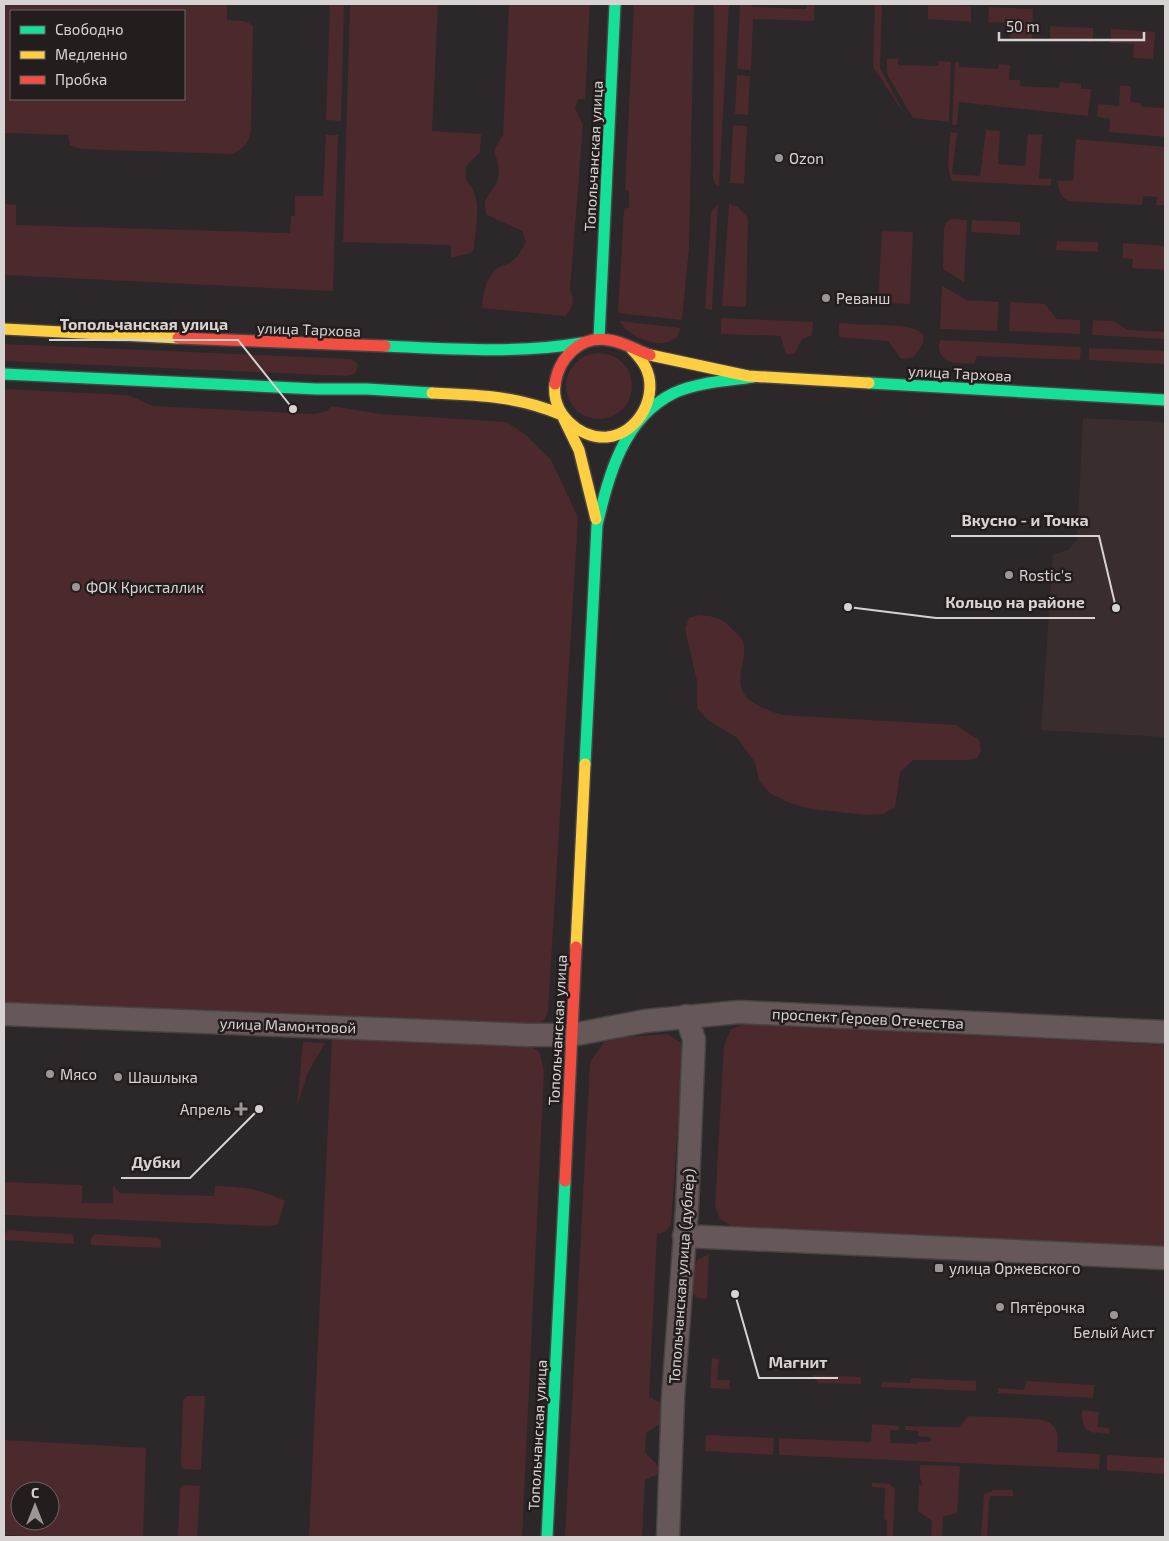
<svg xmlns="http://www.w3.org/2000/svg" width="1169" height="1541" viewBox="0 0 1169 1541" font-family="'Exo 2',sans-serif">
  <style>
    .built { fill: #3a2d2e }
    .green { fill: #4c292c; fill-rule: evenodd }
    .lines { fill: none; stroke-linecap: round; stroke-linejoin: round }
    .street-casing { stroke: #474344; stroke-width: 25 }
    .fast-casing { stroke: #474344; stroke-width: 14 }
    .slow-casing { stroke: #474344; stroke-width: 14 }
    .jam-casing { stroke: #474344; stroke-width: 14 }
    .street { stroke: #665858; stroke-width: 22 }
    .fast { stroke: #16e098; stroke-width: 11 }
    .slow { stroke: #ffcf43; stroke-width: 11 }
    .jam { stroke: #f24e42; stroke-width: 11 }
    .poi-dot { fill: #9c9797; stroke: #241d1d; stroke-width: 2 }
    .labels { text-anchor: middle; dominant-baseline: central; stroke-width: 5; stroke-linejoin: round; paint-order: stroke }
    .street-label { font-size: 15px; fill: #d8d3d3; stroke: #241d1d }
    .poi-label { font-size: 15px; fill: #d8d3d3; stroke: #241d1d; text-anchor: start }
    .leader { fill: none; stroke: #d8d3d3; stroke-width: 2 }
    .callout-dot { fill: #d8d3d3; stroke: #241d1d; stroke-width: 2 }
    .callout-label { font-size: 16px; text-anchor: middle; font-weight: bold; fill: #d8d3d3; stroke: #241d1d; stroke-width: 5; stroke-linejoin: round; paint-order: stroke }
  </style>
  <rect width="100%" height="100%" fill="#2c2728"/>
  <path class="built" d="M 1083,418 L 1165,422 L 1165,737 L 1041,730 L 1053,554 L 1068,550 L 1077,539 Z"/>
  <g class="green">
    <path d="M 4,4 L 227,4 L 227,20 C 236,21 246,19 253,26 L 251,130 C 249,143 244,148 232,154 L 80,149 L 70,145 L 68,135 L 4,133 ZM 11,11 L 184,11 L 184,99 L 11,99 Z"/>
    <path d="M 330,4 L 344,4 L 341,121 L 326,120 Z"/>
    <path d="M 350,4 L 438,4 L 432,131 L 481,134 L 480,152 L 466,166 C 464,187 470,180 475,195 C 480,208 475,234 474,248 L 471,253 L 451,258 L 451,245 L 343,242 Z"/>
    <path d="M 509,4 L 590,4 L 585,99 L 578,99 L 575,108 L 583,125 L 570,290 C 575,301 573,306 566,316 L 482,308 C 483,294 485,280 495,270 C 499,267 505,265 509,263 C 518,257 522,251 526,241 L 522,231 L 487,215 C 480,197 491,196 497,182 C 501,172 497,160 494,150 L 503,135 Z"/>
    <path d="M 634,4 L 694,4 L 689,248 L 682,320 L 618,313 L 624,209 L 629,207 L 629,192 L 625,189 Z"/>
    <path d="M 714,4 L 729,4 L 719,186 L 715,184 L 713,177 Z"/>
    <path d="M 740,4 L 751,4 L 752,7 L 806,9 L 807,4 L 814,4 L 814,21 L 753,19 L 751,70 L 737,69 Z"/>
    <path d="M 875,4 L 882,4 L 880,68 L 905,115 L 873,67 Z"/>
    <path d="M 928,4 L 971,6 L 971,22 L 928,19 Z"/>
    <path d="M 989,7 L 1033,9 L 1032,39 L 1010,38 L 1011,23 L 988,22 Z"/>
    <path d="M 1050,26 L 1093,28 L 1093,42 L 1050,40 Z"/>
    <path d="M 1111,29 L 1155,32 L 1153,59 L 1133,58 L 1134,44 L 1110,43 Z"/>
    <path d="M 887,58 L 898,59 L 898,65 L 938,66 L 939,61 L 951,62 L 949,122 L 913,118 L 888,76 L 887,71 Z"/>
    <path d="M 955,62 L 959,62 L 959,67 L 998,69 L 999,64 L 1010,65 L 1009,80 L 1020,80 L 1020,86 L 1059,88 L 1060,82 L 1081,84 L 1081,89 L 1091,89 L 1088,116 L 959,102 L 957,125 L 952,125 Z"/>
    <path d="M 737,75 L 750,76 L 748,115 L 735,114 Z"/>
    <path d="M 1120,86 L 1131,86 L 1130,102 L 1141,103 L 1141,107 L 1165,108 L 1165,137 L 1109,132 L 1110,119 L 1097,117 L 1098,104 L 1119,106 Z"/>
    <path d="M 733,125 L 747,126 L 744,184 L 730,183 Z"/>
    <path d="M 986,130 L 1000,131 L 998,164 L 1025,166 L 1028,134 L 1042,135 L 1039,178 L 1051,179 L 1051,186 L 952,181 C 945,169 950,146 950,132 L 957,133 L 952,174 L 980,176 Z"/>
    <path d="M 326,135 L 338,135 L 333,291 L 4,275 L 4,204 L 16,205 L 16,225 L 290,233 L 291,216 L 295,216 L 295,196 L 323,196 Z"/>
    <path d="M 1076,139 L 1165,147 L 1165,205 L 1156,205 L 1157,197 L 1143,196 L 1142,205 L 1069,201 C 1061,197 1058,190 1058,181 L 1073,181 Z"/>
    <path d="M 718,204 L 712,310 L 705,309 L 711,214 L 712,210 Z"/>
    <path d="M 729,204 L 738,207 L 748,218 L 746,307 L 722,306 Z"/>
    <path d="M 951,219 L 967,220 L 964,282 L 943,269 L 944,228 L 946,223 Z"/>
    <path d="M 972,220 L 1020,222 L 1020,235 L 971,232 Z"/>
    <path d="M 882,231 L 913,232 L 910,304 L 878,303 Z"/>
    <path d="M 1057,241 L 1098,242 L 1098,252 L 1056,250 Z"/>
    <path d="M 1123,243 L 1165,246 L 1165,270 L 1132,268 L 1133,259 L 1123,258 Z"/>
    <path d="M 942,286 L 967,300 L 999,302 L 997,331 L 940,329 Z"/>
    <path d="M 1010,302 L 1045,304 L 1057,319 L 1080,320 L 1080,334 L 1009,331 Z"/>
    <path d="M 721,318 L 813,322 L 812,335 L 802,339 L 795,354 L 787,354 L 785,352 L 781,336 L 721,334 Z"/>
    <path d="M 1093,320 L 1114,321 L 1128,330 L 1165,332 L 1165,339 L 1092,335 Z"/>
    <path d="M 620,321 L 681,328 L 676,338 C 671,341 666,343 661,343 C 647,343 625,334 620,321 Z"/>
    <path d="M 839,323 C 853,324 868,325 882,325 C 906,326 943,327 912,358 L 901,359 L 888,341 L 839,337 Z"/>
    <path d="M 941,340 L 1081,347 L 1080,360 L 977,356 L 974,364 C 962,363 945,366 940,352 C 938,347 939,344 941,340 Z"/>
    <path d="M 4,344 L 352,359 L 358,365 C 357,373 354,375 347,376 L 4,361 Z"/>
    <path d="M 1089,348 L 1165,351 L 1165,364 L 1089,360 Z"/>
    <circle cx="599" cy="386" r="33"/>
    <path d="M 4,389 L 128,395 L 153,406 L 314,414 L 327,411 L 331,406 L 381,414 L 507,422 L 526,435 L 551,460 L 578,517 L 548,1012 L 545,1019 L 536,1027 L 4,1002 Z"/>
    <path d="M 699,615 C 714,616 723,618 733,630 C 736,633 742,638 743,642 C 748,658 735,676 743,692 C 749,704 770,711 782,715 L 956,725 L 979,740 L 981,750 L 977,758 L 967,760 L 913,760 L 900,772 L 895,807 L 883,814 L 866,815 L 811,809 L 790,803 L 770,793 L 759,781 L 755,762 L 736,737 L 709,721 L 697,708 L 697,681 L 685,629 L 689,618 Z"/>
    <path d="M 745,1024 L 1165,1045 L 1165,1251 L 734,1228 L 720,1219 L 715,1206 L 724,1046 L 731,1029 Z"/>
    <path d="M 668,1034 L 681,1043 L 683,1050 L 671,1224 L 665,1232 L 657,1234 L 649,1397 L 660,1402 L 662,1408 L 661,1423 L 646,1433 L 645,1452 L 659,1467 L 657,1474 L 645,1480 L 642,1537 L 565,1537 L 590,1062 L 604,1042 L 625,1037 Z"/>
    <path d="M 332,1038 L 532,1047 L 540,1053 L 544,1072 L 522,1537 L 309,1537 Z"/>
    <path d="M 303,1042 L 325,1043 L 307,1074 L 297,1108 Z"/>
    <path d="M 4,1182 L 82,1185 L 82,1203 L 113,1203 L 113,1185 L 120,1193 L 214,1196 L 215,1186 C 242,1187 260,1188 285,1201 L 278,1224 L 269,1226 L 4,1215 Z"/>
    <path d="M 8,1230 L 71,1234 L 74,1237 L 74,1244 L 4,1240 L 5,1234 Z"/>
    <path d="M 95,1234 L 158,1238 L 161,1241 L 161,1248 L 91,1245 L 91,1238 Z"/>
    <path d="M 709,1254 L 707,1299 L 697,1298 L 693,1293 L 695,1266 L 697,1260 Z"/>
    <path d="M 712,1358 L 719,1359 L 717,1380 L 730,1380 L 730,1389 L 710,1388 Z"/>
    <path d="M 813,1375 L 861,1377 L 861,1384 L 818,1383 Z"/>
    <path d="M 911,1378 L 976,1381 L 976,1391 L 881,1387 L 882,1382 L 910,1383 Z"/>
    <path d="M 1027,1381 L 1094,1385 L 1093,1398 L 998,1393 L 998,1388 L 1024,1390 Z"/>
    <path d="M 187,1396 L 205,1396 L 201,1470 L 183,1469 L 181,1465 L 183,1400 Z"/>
    <path d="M 1082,1410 L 1099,1412 L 1098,1427 L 1109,1428 L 1109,1434 C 1088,1432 1082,1434 1082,1410 Z"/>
    <path d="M 968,1416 L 1040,1419 C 1061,1425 1058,1435 1057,1452 L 1100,1454 L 1099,1469 L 779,1455 L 779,1438 L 871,1442 L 872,1424 L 899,1426 L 899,1430 L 890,1430 L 891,1443 L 917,1444 L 917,1442 L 931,1442 L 931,1437 L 918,1436 L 918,1431 L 905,1430 L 905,1426 L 959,1427 Z"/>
    <path d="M 706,1435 L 774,1438 L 773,1455 L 705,1451 Z"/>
    <path d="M 4,1440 L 146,1448 L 143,1537 L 45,1537 L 4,1535 ZM 20,1491 L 50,1491 L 50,1521 L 20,1521 Z"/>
    <path d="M 1107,1455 L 1165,1458 L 1165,1474 L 1107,1470 Z"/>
    <path d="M 920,1465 L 960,1466 L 957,1513 L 943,1517 L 942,1537 L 931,1537 L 932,1521 L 918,1511 L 919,1485 L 922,1485 L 922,1480 L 920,1479 Z"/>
    <path d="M 872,1483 L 890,1484 L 895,1490 L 893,1537 L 887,1537 L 887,1520 L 884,1519 L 885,1488 L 872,1487 Z"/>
    <path d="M 183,1485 L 200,1486 L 197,1537 L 178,1537 L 180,1489 Z"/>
    <path d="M 994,1490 L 1013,1490 L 1013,1496 L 991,1496 L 989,1500 L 987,1537 L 981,1537 L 984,1494 Z"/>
  </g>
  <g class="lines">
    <defs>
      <g id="street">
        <path d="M 4,1014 L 528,1035 L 572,1035 L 645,1021 L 739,1012 L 1165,1032"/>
        <path d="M 684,1236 L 1165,1258"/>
        <path d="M 668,1537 L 673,1397 L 687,1208 L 694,1039 L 686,1016"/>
      </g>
      <g id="fast">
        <path d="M 599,339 L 615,4"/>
        <path d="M 385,346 C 451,349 516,354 582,343"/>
        <path d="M 4,374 L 316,389 L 367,389 L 432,393"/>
        <path d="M 869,383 L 1165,400"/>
        <path d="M 585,764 L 597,525 C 609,475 623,418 674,393 C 698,382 727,381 753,377"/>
        <path d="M 547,1537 L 565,1181"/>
      </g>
      <g id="slow">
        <path d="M 4,329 L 178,338"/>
        <path d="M 650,355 L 748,376 L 869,383"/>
        <path d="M 555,384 C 551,413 579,439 607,437 C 639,434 660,394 645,366 C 642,360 636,354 631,348"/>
        <path d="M 432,393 C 479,395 518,396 562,415 L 579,450 L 596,519"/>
        <path d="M 576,947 L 585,764"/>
      </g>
      <g id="jam">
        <path d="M 178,338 L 385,346"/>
        <path d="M 555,384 C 559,357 581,335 609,340 C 623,342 636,350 650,355"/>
        <path d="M 565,1181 L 576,947"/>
      </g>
    </defs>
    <use href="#street" class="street-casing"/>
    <use href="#fast" class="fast-casing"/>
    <use href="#slow" class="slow-casing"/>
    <use href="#jam" class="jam-casing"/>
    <use href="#street" class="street"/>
    <use href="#fast" class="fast"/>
    <use href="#slow" class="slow"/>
    <use href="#jam" class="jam"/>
  </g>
  <g class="poi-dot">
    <circle cx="779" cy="158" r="5"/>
    <circle cx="826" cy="298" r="5"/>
    <circle cx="1009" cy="575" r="5"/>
    <circle cx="76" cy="587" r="5"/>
    <circle cx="50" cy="1074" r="5"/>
    <circle cx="118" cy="1077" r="5"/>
    <path d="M238.5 1101.5h5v5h5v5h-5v5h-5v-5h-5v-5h5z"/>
    <rect x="934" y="1263" width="10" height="10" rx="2.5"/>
    <circle cx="1000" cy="1307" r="5"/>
    <circle cx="1114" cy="1315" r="5"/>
  </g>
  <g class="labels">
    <g class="street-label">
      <text transform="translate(593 156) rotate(-87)">Топольчанская улица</text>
      <text transform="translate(309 329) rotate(2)">улица Тархова</text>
      <text transform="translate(960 373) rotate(3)">улица Тархова</text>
      <text transform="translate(868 1018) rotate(3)">проспект Героев Отечества</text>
      <text transform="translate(288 1025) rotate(2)">улица Мамонтовой</text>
      <text transform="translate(557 1030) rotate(-87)">Топольчанская улица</text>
      <text transform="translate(681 1276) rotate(-86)">Топольчанская улица (дублёр)</text>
      <text transform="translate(537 1435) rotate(-87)">Топольчанская улица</text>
    </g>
    <g class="poi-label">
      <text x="789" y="158">Ozon</text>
      <text x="836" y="298">Реванш</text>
      <text x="1019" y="575">Rostic's</text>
      <text x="86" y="587">ФОК Кристаллик</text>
      <text x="60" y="1074">Мясо</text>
      <text x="128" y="1077">Шашлыка</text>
      <text x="231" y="1109" text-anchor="end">Апрель</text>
      <text x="949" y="1268">улица Оржевского</text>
      <text x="1010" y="1307">Пятёрочка</text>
      <text x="1114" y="1332" text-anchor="middle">Белый Аист</text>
    </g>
  </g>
  <path class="leader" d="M293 409L238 340H49M1116 608L1099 536H951M848 607L936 618H1095M259 1109L190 1178H121M735 1294L759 1378H838"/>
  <g class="callout-dot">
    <circle cx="293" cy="409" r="5"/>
    <circle cx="1116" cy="608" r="5"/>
    <circle cx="848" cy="607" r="5"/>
    <circle cx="259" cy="1109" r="5"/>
    <circle cx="735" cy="1294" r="5"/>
  </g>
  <g class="callout-label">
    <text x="144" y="330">Топольчанская улица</text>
    <text x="1025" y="526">Вкусно - и Точка</text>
    <text x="1015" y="608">Кольцо на районе</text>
    <text x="156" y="1168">Дубки</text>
    <text x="798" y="1368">Магнит</text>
  </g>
  <rect width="1169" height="1541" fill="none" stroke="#d8d3d3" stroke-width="10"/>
  <rect x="10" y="10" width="175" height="90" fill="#241d1d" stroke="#6c6666"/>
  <rect x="20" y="26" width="25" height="8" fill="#16e098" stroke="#6c6666"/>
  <text x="55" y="35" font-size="15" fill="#d8d3d3">Свободно</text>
  <rect x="20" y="51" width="25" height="8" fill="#ffcf43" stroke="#6c6666"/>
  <text x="55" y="60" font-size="15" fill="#d8d3d3">Медленно</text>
  <rect x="20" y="76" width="25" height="8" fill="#f24e42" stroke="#6c6666"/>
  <text x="55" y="85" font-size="15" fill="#d8d3d3">Пробка</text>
  <g transform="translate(35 1506)"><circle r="24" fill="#241d1d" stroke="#6c6666"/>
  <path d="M0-4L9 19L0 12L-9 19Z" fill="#9c9797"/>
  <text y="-8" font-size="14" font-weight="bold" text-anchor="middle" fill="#d8d3d3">С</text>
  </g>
  <path d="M999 32v8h145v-8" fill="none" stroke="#d8d3d3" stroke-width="2.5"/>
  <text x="1006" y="32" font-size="15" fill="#d8d3d3" stroke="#241d1d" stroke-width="4" paint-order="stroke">50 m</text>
</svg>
